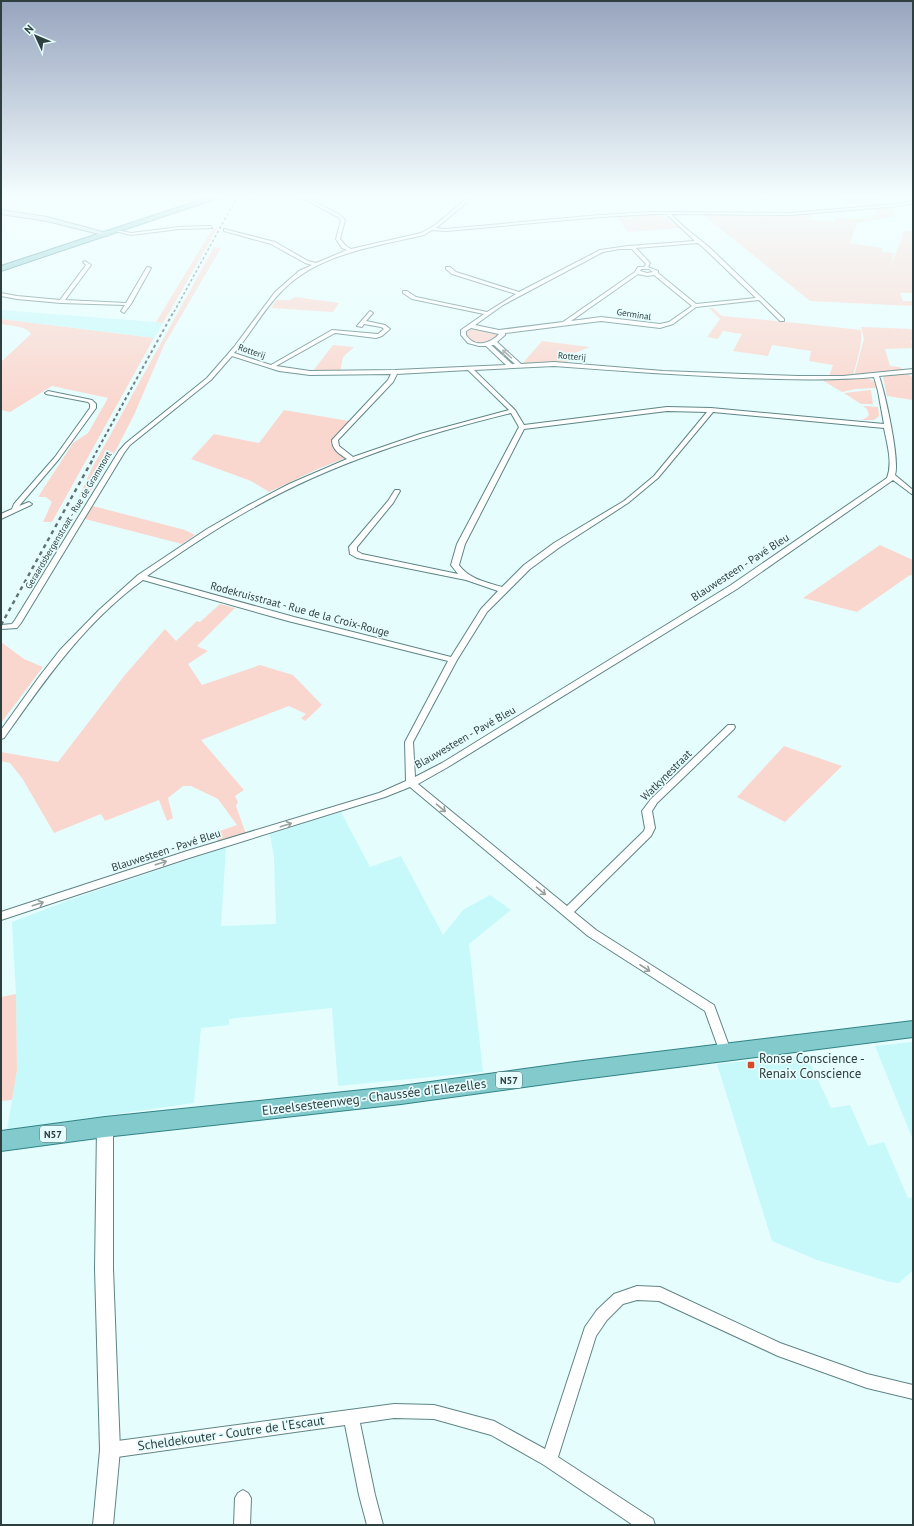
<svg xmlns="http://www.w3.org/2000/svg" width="914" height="1526" viewBox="0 0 914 1526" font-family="'PT Sans',sans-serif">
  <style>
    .built { fill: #c7f9fa }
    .green { fill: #fad7ce }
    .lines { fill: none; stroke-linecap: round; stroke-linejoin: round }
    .minor-casing { stroke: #5f8485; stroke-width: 2 }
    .tertiary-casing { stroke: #5f8485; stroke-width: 2 }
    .secondary-casing { stroke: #5f8485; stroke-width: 2 }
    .primary-casing { stroke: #308385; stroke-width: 2 }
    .minor { fill: #fff; fill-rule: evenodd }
    .tertiary { fill: #fff; fill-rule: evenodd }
    .secondary { fill: #c1e5e6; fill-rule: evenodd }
    .primary { fill: #83cacc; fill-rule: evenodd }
    .rail-far2 { stroke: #5f7171; stroke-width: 1.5; stroke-dasharray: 2.5 2.5; stroke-linecap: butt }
    .rail-far1 { stroke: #5f7171; stroke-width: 2; stroke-dasharray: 3 3; stroke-linecap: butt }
    .rail { stroke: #5f7171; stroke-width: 2.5; stroke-dasharray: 4 4; stroke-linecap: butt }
    .oneway { stroke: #979f9f }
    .poi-dot { fill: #d54b25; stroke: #e6fdfe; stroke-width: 1.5 }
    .labels { text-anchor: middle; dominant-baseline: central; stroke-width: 3.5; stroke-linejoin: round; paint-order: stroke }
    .far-street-label { font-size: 9px; fill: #2f3f3f; stroke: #e6fdfe }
    .shield { fill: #e6fdfe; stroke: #667878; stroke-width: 1 }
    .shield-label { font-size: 10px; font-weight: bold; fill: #2f3f3f }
    .street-label { font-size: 11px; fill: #2f3f3f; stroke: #e6fdfe }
    .near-poi-label { font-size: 13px; fill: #2f3f3f; stroke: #e6fdfe; text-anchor: start }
    .near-street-label { font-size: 13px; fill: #2f3f3f; stroke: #e6fdfe }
  </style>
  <rect width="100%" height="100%" fill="#e6fdfe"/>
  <g class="built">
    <path d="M 1,310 L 156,322 L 163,323 L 154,338 L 1,319 Z"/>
    <path d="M 341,812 L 370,867 L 401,856 L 443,935 L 463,910 L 490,895 L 511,910 L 469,944 L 483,1072 L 338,1086 L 332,1008 L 229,1019 L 229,1025 L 201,1028 L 194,1103 L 7,1130 L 17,1070 L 16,994 L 12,922 L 72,899 L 226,847 L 221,926 L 276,924 L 274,858 L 270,834 Z"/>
    <path d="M 913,1042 L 913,1140 L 875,1046 Z"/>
    <path d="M 807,1055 L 831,1108 L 850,1105 L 868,1146 L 884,1142 L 908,1198 L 913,1197 L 913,1270 L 899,1283 L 890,1282 L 817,1260 L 772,1241 L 717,1064 Z"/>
  </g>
  <g class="green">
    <path d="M 876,198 L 886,205 L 855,207 L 844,199 Z"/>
    <path d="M 889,207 L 893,210 L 895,216 L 857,223 L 850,243 L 882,248 L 882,252 L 894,253 L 890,267 L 902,238 L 903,231 L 913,231 L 913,293 L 900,293 L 903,301 L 913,301 L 913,306 L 810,301 L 701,213 L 812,213 L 811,220 L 833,222 L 836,217 L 853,219 L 874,218 L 872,216 L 881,215 L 869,208 Z"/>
    <path d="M 652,214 L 663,216 L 679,228 L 628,232 L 616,216 Z"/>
    <path d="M 213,228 L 217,229 L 163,323 L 156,322 Z"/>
    <path d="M 214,247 L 221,248 L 164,345 L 134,415 L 116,450 L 87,497 L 79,497 L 92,468 Z"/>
    <path d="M 295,297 L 339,303 L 333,312 L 271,308 L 276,300 L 290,300 Z"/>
    <path d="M 709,308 L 713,308 L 722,316 L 788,322 L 861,330 C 863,345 856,362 853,376 L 829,376 L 833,365 L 809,361 L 811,351 L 772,345 L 768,356 L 733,351 L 742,334 L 723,331 L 718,339 L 707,337 L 720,319 Z"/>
    <path d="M 1,319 L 154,338 L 52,522 L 43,522 L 52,502 L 46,497 L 38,497 L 73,443 L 88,433 L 108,398 L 52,386 L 10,412 L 1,410 L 1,362 L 31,334 C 25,325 10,326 1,324 Z"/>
    <path d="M 861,327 L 913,329 L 913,341 L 911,341 L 913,348 L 885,349 L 890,366 L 900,367 L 903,370 L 854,376 L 864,339 Z"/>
    <path d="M 472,328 L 496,333 L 497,336 L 489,343 C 478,344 470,343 465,332 Z"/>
    <path d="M 542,341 L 590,347 L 575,353 L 566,363 L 523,363 Z"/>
    <path d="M 333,345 L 354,347 L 343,357 L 340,372 L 313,371 Z"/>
    <path d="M 907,373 L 913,378 L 913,400 L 887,396 L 883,377 L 888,374 Z"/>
    <path d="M 867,378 L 874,381 L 876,388 L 856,389 L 842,392 L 822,380 Z"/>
    <path d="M 871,390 L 873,404 L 861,404 L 844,393 Z"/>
    <path d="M 863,406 L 878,407 L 879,416 L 874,420 L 861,420 L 866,418 L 869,415 L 867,409 Z"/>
    <path d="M 284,410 L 349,421 L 330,443 L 346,458 L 320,468 L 269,492 L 251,481 L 191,459 L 214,434 L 259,443 Z"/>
    <path d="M 93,506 L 185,530 L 195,535 L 182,544 L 85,519 Z"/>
    <path d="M 880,545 L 913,560 L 913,576 L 910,575 L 857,612 L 803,598 Z"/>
    <path d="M 220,604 L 235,608 L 197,646 L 208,651 L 188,664 L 202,685 L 260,665 L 293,675 L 322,705 L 305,721 L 301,718 L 306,714 L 289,706 L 201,740 L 244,790 L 235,796 L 238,802 L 236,806 L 246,834 L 218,842 L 214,833 L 237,825 L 218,799 L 191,786 L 183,786 L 168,798 L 173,818 L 167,821 L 159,800 L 105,821 L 101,814 L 54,833 L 22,778 L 10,763 L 1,761 L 1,752 L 58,762 L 124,676 L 165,629 L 176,641 L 197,621 L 200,622 Z"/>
    <path d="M 1,642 L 24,659 L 43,667 L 1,723 Z"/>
    <path d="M 784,746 L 842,766 L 785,822 L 737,797 Z"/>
    <path d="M 16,994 L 17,1070 L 12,1100 L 1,1101 L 1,997 Z"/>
  </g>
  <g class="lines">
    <defs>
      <g id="minor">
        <path d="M 296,195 L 302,195 L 340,215 L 345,220 L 340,239 L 346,246 L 351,249 L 421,233 L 435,225 L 471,195 L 476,195 L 436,228 L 446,229 L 600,215 L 654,212 L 790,213 L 899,204 L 913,201 L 913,203 L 899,206 L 790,215 L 671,214 L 684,227 L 709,247 L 784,319 L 784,321 L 780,321 L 759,300 L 696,307 L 673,324 L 660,328 L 601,321 L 505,333 L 505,335 L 497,342 L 521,364 L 554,362 L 663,371 L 798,376 L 843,376 L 913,369 L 913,373 L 879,376 C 885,393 900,460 895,475 L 913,490 L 913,495 L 893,480 L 737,589 L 448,767 L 418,784 L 567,906 L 644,831 L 645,828 L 642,811 L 651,799 L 728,725 L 734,725 L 735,727 L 734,729 L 657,803 L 652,811 L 655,828 L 651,836 L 574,912 L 596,930 L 714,1005 L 732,1054 L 730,1058 L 726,1059 L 722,1058 L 705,1011 L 588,936 L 410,787 L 385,797 L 189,858 L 1,920 L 1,912 L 187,851 L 379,793 L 406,781 L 405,742 L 448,661 L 288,621 L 143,580 C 85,622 45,680 4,738 L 1,739 L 1,730 L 39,677 L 60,650 L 99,610 L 138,575 L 207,529 L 247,506 L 289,484 L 347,459 C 340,454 332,450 332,440 L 388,380 L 391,374 L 310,375 L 279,371 L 232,356 L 211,380 L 130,445 L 124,453 L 21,623 L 17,628 L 1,629 L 1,625 L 12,624 L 15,620 L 119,451 L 126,443 L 207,378 L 234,347 L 275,292 L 299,271 L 312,265 L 305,263 L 271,244 L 224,231 L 224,229 L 275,242 L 308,261 L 316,263 L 347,250 L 342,248 L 336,239 L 341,220 L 338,217 ZM 654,214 L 666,214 L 695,241 L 628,246 L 600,250 L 519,292 L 456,272 L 450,267 L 446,267 L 446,269 L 452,274 L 516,294 L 487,312 L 416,297 L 407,291 L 403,291 L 403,293 L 412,299 L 484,314 L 461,330 L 461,335 L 468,343 L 479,346 L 486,346 L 506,365 L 395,370 L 310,371 L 276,366 L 335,333 L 376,338 L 382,336 L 390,329 L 385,325 L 366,321 L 373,313 L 370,311 L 357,326 L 362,327 L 364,324 L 381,327 L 384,329 L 378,334 L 332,330 L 271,365 L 234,353 C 250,335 262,312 279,294 C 315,254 373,247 424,235 L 432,230 L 446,231 L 600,217 ZM 698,243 L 705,249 L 756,298 L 696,304 L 658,273 L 658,271 L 648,267 L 650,263 L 636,248 ZM 619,249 L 632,249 L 646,264 L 644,267 L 638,267 L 635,272 L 563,322 L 499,330 L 475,325 L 503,305 L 603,252 ZM 641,269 L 649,269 L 653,272 L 647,273 L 640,271 ZM 638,274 L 647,276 L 654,275 L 692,306 L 669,322 L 660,324 L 601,317 L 571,321 ZM 471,328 L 499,334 C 491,343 475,349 466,335 L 466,331 ZM 491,345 L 494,345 L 515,364 L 512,364 ZM 554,366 C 617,371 680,375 743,378 C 787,379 830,381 874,377 L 878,391 L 884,424 L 711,408 L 667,407 L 524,425 L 515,410 L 474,370 ZM 468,370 L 509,410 L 420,434 L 353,457 L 339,446 L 338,440 L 393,382 L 397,374 ZM 667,411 L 707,412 L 654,476 L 624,501 L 554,543 L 524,565 L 502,587 C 486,582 469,579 459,565 L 465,544 L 524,429 ZM 713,412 L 884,428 C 887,444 893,462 887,478 L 731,585 L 442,763 L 415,777 L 413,742 L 457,660 L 487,612 L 530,569 L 560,547 L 628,503 L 658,478 ZM 511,413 L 519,427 L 457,544 L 451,565 L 458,574 L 362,554 L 357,551 L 357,547 L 393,503 L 400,491 L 399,490 L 395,490 L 388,501 L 349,547 L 350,554 L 357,558 L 466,580 L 498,591 L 481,609 L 451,657 L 294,617 L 147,576 C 181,552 215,529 251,509 C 332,463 421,435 511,413 Z"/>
        <path d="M 210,226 L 212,228 L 179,229 L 131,235 L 115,231 L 117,230 L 131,233 L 179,227 Z"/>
        <path d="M 85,261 L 91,265 L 65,300 L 126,303 L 147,267 L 151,268 L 131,304 L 124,313 L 121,311 L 125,305 L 61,303 L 17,299 L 1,296 L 1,293 L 17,296 L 60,300 L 86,265 L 83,262 Z"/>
        <path d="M 48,391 L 92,400 L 96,404 L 96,408 L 59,459 L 19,506 L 29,502 L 32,504 L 31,505 L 1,519 L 1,514 L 12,509 L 14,504 L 55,457 L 90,408 L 90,404 L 88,402 L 46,394 L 45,393 Z"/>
        <path d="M 637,1286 L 660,1287 L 780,1343 L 867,1374 L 913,1385 L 913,1399 L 867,1388 L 778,1356 L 659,1301 L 637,1300 L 623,1304 L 607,1320 L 596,1336 L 558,1457 L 653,1519 L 655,1525 L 633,1525 L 544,1465 L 491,1435 L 434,1419 L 394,1418 L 360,1423 L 375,1495 L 383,1525 L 367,1525 L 359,1495 L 345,1425 L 110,1458 L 105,1455 L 102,1450 L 105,1445 L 110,1442 L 394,1404 L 434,1405 L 494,1421 L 545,1449 L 585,1327 L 597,1310 L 614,1294 Z"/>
        <path d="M 243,1490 L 248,1493 L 251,1498 L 250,1525 L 234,1525 L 235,1498 L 238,1493 Z"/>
      </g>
      <path id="tertiary" d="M 105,1119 L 111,1121 L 113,1127 L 113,1269 L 120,1450 L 113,1525 L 93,1525 L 100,1450 L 95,1269 L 97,1127 L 99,1121 Z"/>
      <path id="secondary" d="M 1,210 L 47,217 L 110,234 L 107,236 L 47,221 L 1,214 Z"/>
      <g id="primary">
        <path d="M 216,195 L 227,195 L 1,271 L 1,266 Z"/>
        <path d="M 913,1021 L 913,1037 L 575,1080 L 401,1104 L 105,1137 L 1,1151 L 1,1131 L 105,1117 L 401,1086 L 575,1062 Z"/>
      </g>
    </defs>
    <use href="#minor" class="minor-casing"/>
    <use href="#tertiary" class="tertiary-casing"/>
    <use href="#secondary" class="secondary-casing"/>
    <use href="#primary" class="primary-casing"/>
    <use href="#minor" class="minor"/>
    <use href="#tertiary" class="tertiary"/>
    <use href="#secondary" class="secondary"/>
    <use href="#primary" class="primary"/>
    <path class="rail-far2" d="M 174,312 L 238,195"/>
    <path class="rail-far1" d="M 93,458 L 174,311"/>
    <path class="rail" d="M 1,625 L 94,457"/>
  </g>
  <defs><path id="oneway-shaft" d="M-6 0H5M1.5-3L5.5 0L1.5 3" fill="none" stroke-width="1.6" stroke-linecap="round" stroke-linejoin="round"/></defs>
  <g class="oneway">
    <use href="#oneway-shaft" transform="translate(507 354) rotate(-138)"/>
    <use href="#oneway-shaft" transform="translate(441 808) rotate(40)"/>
    <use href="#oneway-shaft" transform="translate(286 825) rotate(-18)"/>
    <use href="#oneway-shaft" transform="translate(161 863) rotate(-18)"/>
    <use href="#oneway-shaft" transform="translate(541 891) rotate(40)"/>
    <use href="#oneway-shaft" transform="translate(38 904) rotate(-18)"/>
    <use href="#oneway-shaft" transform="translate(645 968) rotate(33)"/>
  </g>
  <linearGradient id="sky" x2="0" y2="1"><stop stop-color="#97a4be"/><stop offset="0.48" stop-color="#f4feff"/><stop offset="1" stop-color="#f4feff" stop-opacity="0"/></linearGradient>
  <rect width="914" height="409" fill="url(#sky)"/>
  <rect class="poi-dot" x="747" y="1061" width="8" height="8" rx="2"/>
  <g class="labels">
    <g class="far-street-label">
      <text transform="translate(634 314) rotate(9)">Germinal</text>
      <text transform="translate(252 351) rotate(19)">Rotterij</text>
      <text transform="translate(572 356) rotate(4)">Rotterij</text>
      <text transform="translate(68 520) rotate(-59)">Geraardsbergenstraat - Rue de Grammont</text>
    </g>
    <g class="shield">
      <rect x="496" y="1072" width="26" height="16" rx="3"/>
      <rect x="40" y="1126" width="26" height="16" rx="3"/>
    </g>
    <g class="shield-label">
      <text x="509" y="1080">N57</text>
      <text x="53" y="1134">N57</text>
    </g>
    <g class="street-label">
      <text transform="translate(740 567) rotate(-33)">Blauwesteen - Pavé Bleu</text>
      <text transform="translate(300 609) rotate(15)">Rodekruisstraat - Rue de la Croix-Rouge</text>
      <text transform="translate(465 737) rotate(-30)">Blauwesteen - Pavé Bleu</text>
      <text transform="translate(666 775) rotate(-45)">Watkynestraat</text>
      <text transform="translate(166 850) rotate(-18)">Blauwesteen - Pavé Bleu</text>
    </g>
    <g class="near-poi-label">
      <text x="759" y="1058">Ronse Conscience -<tspan x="759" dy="15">Renaix Conscience</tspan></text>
    </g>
    <g class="near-street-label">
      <text transform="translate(374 1097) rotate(-7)">Elzeelsesteenweg - Chaussée d'Ellezelles</text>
      <text transform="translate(231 1433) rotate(-8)">Scheldekouter - Coutre de l'Escaut</text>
    </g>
  </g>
  <rect width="914" height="1526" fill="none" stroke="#2f3f3f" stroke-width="4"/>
  <g transform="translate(36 36) rotate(314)" stroke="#e6fdfe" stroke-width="3" paint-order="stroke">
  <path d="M0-3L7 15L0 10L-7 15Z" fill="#2f3f3f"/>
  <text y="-6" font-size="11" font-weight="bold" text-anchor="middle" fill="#2f3f3f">N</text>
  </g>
</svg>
